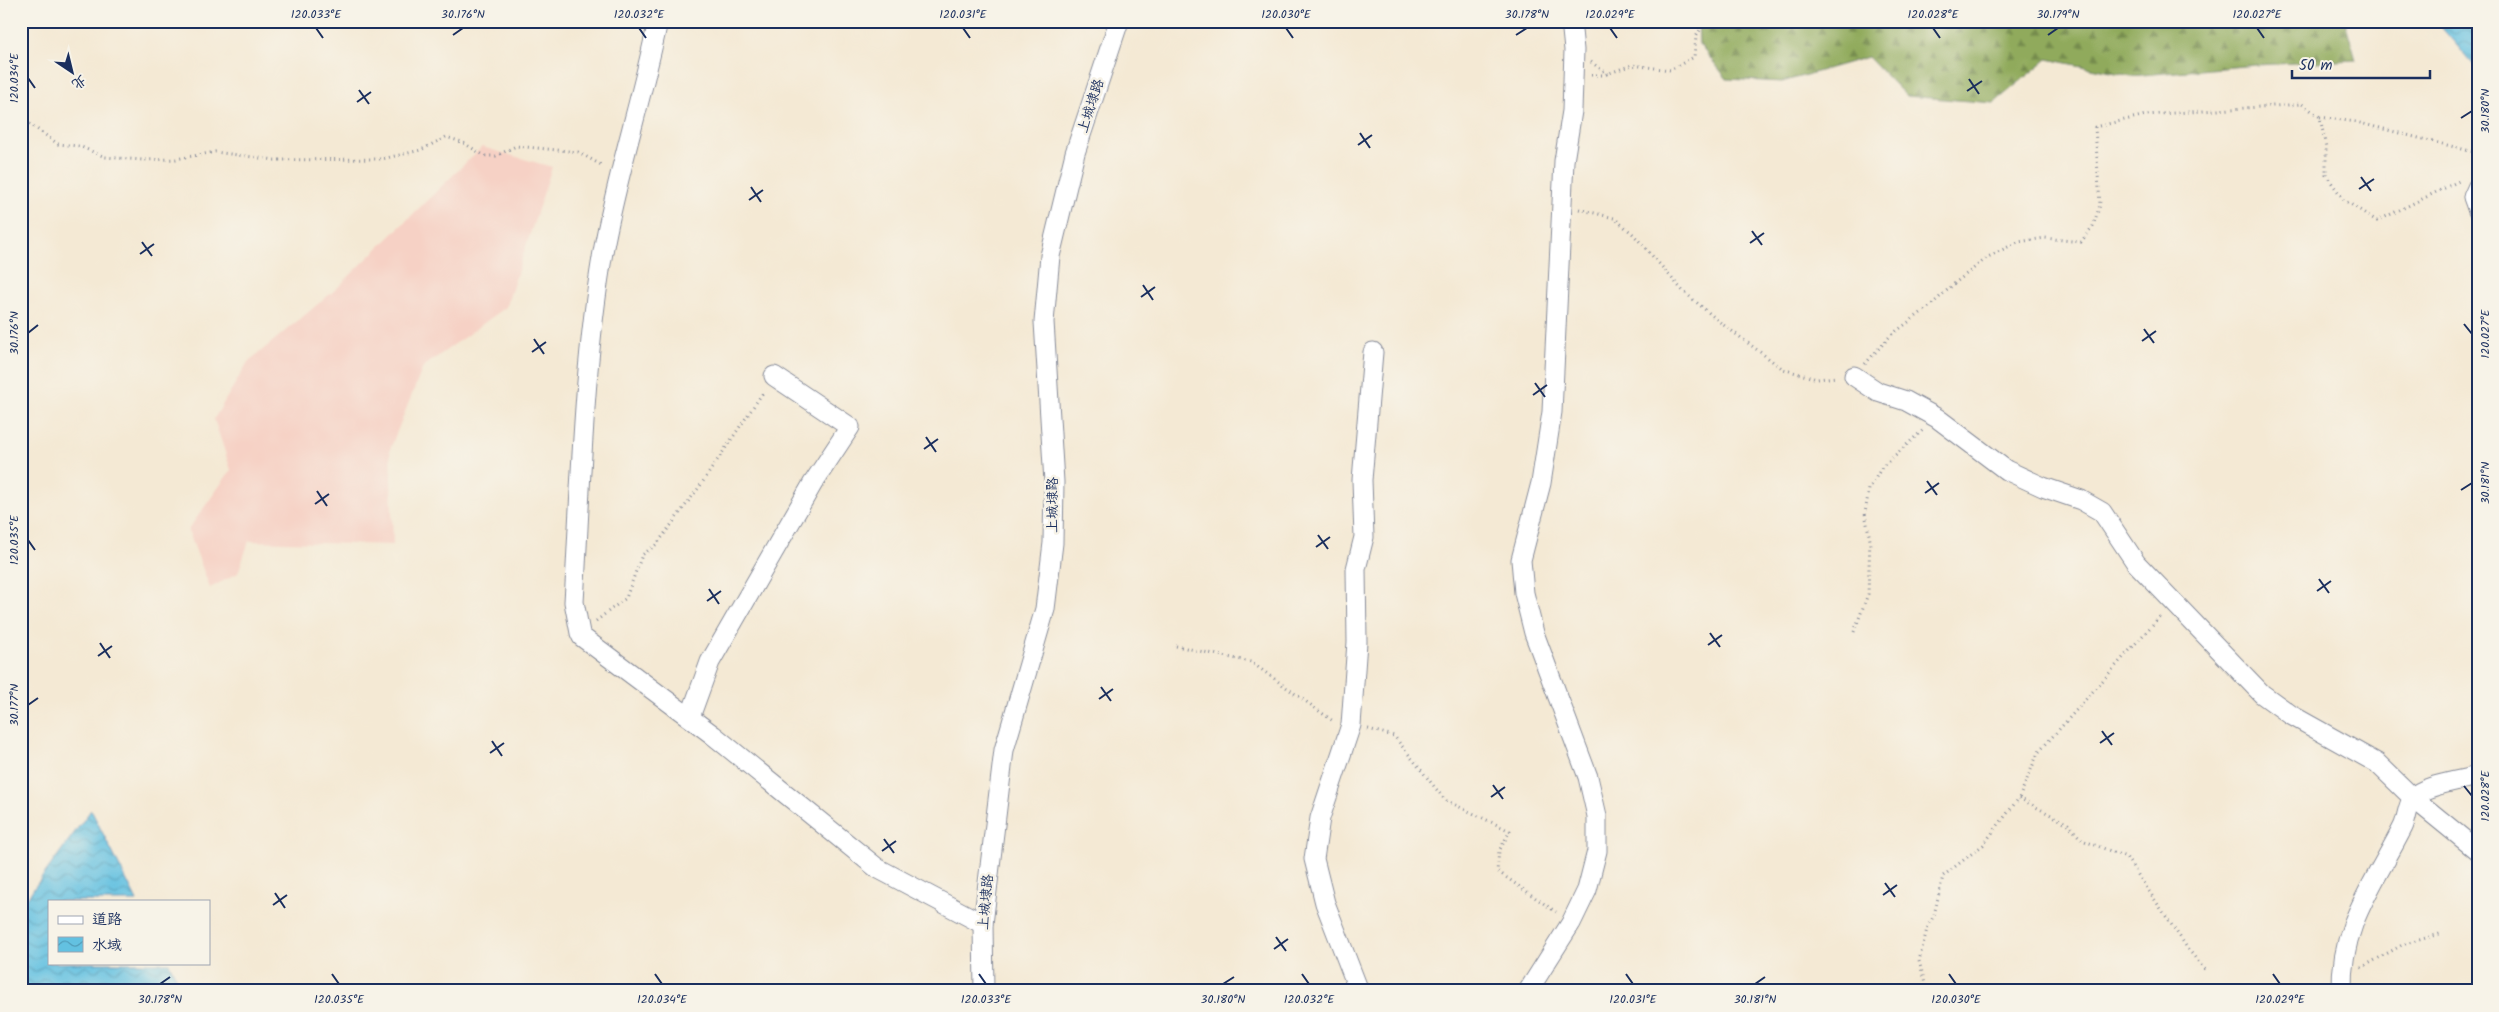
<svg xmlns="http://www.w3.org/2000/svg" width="2499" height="1012" viewBox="0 0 2499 1012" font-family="Kalam,'LXGW WenKai TC',sans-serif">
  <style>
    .built { fill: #f6d1c5 }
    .forest { fill: url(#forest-firs); stroke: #566c5c }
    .water { fill: url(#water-waves); stroke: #3f78a0 }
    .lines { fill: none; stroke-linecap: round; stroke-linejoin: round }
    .minor-casing { stroke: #888c99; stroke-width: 21 }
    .path { stroke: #888c99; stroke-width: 3; stroke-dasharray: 1 4; stroke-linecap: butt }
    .minor { stroke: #fff; stroke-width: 19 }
    .ticks { fill: none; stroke: #1b2f5e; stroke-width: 2 }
    .labels { text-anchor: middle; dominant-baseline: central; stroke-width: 5; stroke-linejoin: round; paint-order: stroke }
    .street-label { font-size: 14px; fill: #1b2f5e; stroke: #f7f3e8 }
    .neatline { fill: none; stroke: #1b2f5e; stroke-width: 2 }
    .ticks-label { font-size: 12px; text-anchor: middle; fill: #1b2f5e }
  </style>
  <defs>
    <pattern id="forest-firs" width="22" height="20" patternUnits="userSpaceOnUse" patternTransform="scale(1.25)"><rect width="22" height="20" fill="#90aa5b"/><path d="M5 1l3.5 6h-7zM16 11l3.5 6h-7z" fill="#758b4e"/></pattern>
    <pattern id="water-waves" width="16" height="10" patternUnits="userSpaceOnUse" patternTransform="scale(1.25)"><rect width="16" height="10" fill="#63c1e1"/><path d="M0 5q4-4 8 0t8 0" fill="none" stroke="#519dba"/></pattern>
  </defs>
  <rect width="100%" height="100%" fill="#f7f3e8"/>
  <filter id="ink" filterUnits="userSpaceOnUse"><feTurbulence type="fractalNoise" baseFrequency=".02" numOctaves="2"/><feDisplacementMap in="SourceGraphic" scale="10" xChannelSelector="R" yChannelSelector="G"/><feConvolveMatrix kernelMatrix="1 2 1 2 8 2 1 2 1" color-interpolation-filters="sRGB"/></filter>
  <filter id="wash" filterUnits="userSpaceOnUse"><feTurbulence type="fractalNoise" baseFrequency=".0096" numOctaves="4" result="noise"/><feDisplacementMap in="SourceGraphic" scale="20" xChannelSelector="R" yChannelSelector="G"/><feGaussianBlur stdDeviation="1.12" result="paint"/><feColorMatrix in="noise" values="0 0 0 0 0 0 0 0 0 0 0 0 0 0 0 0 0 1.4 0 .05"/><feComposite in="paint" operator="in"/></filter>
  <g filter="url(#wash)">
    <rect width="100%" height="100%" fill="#f4e9d4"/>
    <path class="built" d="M 482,147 L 552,167 L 506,307 L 423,367 L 390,449 L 393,545 L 249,541 L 238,573 L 210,588 L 188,530 L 231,470 L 214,419 L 248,362 L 335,290 Z"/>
    <path class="forest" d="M 1698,21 L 2345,21 L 2356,60 L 2256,65 L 2131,76 L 2047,59 L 1994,103 L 1906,96 L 1868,57 L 1782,82 L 1727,79 L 1699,44 Z"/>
    <g class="water">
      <path d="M 2436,21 L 2478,21 L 2478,70 Z"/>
      <path d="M 91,810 L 137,901 L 49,901 L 49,963 L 169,963 L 183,991 L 21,991 L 21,906 Z"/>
    </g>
  </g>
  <g filter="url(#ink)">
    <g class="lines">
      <defs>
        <g id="minor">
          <path d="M 658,21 C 642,99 617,174 603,252 C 583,368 581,486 574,602 L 580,633 L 582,637 L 713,735 L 877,868 L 983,924"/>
          <path d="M 2478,186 L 2473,197 L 2478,211"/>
          <path d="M 1854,376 L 1878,392 L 1906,401 L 1937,418 L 2006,470 L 2043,487 L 2081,500 L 2102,512 L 2136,563 L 2262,694 L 2291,715 L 2377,763 L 2413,798 L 2478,851"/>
          <path d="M 690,717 L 710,662 L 813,483 L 850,427 L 774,376"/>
          <path d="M 984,991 L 983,924 L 1004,750 L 1045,609 L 1053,543 L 1054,482 L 1044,322 L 1050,256 L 1075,153 L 1119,21"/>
          <path d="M 1359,991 L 1325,903 L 1314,859 L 1320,818 L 1351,725 L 1357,642 L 1356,569 L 1364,537 L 1362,480 L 1373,352"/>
          <path d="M 1528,991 L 1571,923 L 1587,890 L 1597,851 L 1597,816 L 1588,777 L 1534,633 L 1524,593 L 1521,560 L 1541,483 L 1552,412 L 1564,161 L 1572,111 L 1574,50 L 1571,21"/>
          <path d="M 2342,991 C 2340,924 2375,883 2403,827 C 2407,819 2407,806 2413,798 C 2423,785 2462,780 2478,776"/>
        </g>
      </defs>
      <use href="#minor" class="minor-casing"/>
      <g class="path">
        <path d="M 1591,62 L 1608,74"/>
        <path d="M 1591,75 L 1604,75 L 1632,65 L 1670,70 L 1694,57 L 1696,37 L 1705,21"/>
        <path d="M 2320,117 L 2356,122 L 2478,153"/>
        <path d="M 21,118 L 58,144 L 79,146 L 105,157 L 142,160 L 176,159 L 215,152 L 275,160 L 382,159 L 421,150 L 446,137 L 462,142 L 485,156 L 496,156 L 516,146 L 578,152 L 603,166"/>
        <path d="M 1579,209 L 1614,218 L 1633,234 L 1683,291 L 1721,323 L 1783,369 L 1817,379 L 1837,377"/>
        <path d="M 1865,364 L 1891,335 L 1929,307 L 1955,283 L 1988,257 L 2018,242 L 2045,238 L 2081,242 L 2093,226 L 2100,205 L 2095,127 L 2146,115 L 2302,104 L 2320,117 L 2326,147 L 2326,175 L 2344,200 L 2377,221 L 2459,181"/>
        <path d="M 596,621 L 626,598 L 642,555 L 657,544 L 700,486 L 764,391"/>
        <path d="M 1854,632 L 1868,594 L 1870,540 L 1865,513 L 1869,489 L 1882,467 L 1923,430"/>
        <path d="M 1176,646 L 1251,662 L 1333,721"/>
        <path d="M 1368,729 L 1394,736 L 1445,800 L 1510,831 L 1499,851 L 1497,871 L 1556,912"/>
        <path d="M 2019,798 L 2068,824 L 2082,840 L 2126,857 L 2188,949 L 2206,971"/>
        <path d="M 2361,968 L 2402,945 L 2443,933"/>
        <path d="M 1927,991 L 1919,961 L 1927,929 L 1934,915 L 1943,876 L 1983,845 L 2019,798 L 2038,753 L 2162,614"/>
      </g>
      <use href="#minor" class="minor"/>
    </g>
  </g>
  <path class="ticks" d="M 316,28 L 323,38M 639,28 L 646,38M 963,28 L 970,38M 1286,28 L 1293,38M 1610,28 L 1617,38M 1933,28 L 1940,38M 2257,28 L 2264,38M 453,35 L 463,28M 1516,35 L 1527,28M 2048,35 L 2058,28M 28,78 L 35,88M 1969,79 L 1979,94M 359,90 L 369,104M 1967,91 L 1982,81M 357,102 L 371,92M 2461,118 L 2472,111M 1360,133 L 1370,148M 1358,145 L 1372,135M 2361,177 L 2371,191M 751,187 L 761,202M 2359,189 L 2374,179M 749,200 L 763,190M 1752,231 L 1762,245M 142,242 L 152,256M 1750,243 L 1764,233M 140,254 L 154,244M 1143,285 L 1153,300M 1141,297 L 1155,287M 2464,324 L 2472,334M 2144,329 L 2154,343M 28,333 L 38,325M 534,339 L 544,354M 2142,341 L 2156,331M 532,352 L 546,342M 1535,383 L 1545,397M 1533,395 L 1547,385M 926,437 L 936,452M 924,449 L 938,439M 1927,481 L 1937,495M 2461,490 L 2472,483M 317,491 L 327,506M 1925,493 L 1939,483M 315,504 L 329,494M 1318,535 L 1328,549M 28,540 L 35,550M 1316,547 L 1330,537M 2319,579 L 2329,593M 709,589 L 719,604M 2317,591 L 2331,581M 707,601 L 721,591M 1710,633 L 1720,647M 100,643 L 110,658M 1708,645 L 1722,635M 98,656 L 112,646M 1101,687 L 1111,701M 1099,699 L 1113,689M 28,705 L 38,698M 2102,731 L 2112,745M 492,741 L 502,756M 2100,743 L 2114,733M 490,753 L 504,743M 1493,785 L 1503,799M 2464,786 L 2472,796M 1491,797 L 1505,787M 884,839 L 894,853M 882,851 L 896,841M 1885,883 L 1895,897M 275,893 L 285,908M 1883,895 L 1897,885M 273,905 L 287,895M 1276,937 L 1286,951M 1274,949 L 1288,939M 332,974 L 339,984M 655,974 L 662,984M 979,974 L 986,984M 1302,974 L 1309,984M 1626,974 L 1633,984M 1949,974 L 1956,984M 2273,974 L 2280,984M 160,984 L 170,977M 1223,984 L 1234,977M 1755,984 L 1765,977"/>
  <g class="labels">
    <g class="street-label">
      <text transform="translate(1091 106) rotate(-72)">上城埭路</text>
      <text transform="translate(1053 505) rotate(-90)">上城埭路</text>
      <text transform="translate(986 902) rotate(-85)">上城埭路</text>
    </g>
  </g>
  <rect width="2499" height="1012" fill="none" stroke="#f7f3e8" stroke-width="55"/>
  <rect x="48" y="900" width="162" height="65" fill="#f7f3e8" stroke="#9fa5b1"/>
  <rect x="58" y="916" width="25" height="8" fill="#ffffff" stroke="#9fa5b1"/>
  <text x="92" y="924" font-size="15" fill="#1b2f5e">道路</text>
  <rect x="58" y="937" width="25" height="15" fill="url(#water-waves)" stroke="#9fa5b1"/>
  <text x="92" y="950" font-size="15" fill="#1b2f5e">水域</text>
  <g transform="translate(72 72) rotate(145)" stroke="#f7f3e8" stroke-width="4" paint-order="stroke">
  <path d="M0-4L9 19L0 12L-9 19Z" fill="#1b2f5e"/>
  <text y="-8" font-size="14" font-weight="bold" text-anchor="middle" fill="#1b2f5e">北</text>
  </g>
  <path d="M2292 70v8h138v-8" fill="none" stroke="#1b2f5e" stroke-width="2.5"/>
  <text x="2299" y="70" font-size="15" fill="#1b2f5e" stroke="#f7f3e8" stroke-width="4" paint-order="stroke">50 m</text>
  <rect x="28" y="28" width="2444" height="956" class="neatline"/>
  <g class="ticks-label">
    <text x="316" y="18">120.033°E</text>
    <text x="463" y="18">30.176°N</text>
    <text x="639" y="18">120.032°E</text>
    <text x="963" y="18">120.031°E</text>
    <text x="1286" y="18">120.030°E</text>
    <text x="1527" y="18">30.178°N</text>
    <text x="1610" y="18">120.029°E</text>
    <text x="1933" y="18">120.028°E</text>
    <text x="2058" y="18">30.179°N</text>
    <text x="2257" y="18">120.027°E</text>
    <text transform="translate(14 78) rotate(-90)" y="4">120.034°E</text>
    <text transform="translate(2485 111) rotate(-90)" y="4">30.180°N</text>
    <text transform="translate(14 333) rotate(-90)" y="4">30.176°N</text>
    <text transform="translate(2485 334) rotate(-90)" y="4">120.027°E</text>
    <text transform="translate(2485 483) rotate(-90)" y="4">30.181°N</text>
    <text transform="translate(14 540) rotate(-90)" y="4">120.035°E</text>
    <text transform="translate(14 705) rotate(-90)" y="4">30.177°N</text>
    <text transform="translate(2485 796) rotate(-90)" y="4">120.028°E</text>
    <text x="160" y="1003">30.178°N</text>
    <text x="339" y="1003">120.035°E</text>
    <text x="662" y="1003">120.034°E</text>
    <text x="986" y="1003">120.033°E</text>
    <text x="1223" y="1003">30.180°N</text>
    <text x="1309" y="1003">120.032°E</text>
    <text x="1633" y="1003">120.031°E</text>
    <text x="1755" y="1003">30.181°N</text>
    <text x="1956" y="1003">120.030°E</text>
    <text x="2280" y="1003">120.029°E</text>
  </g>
</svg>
